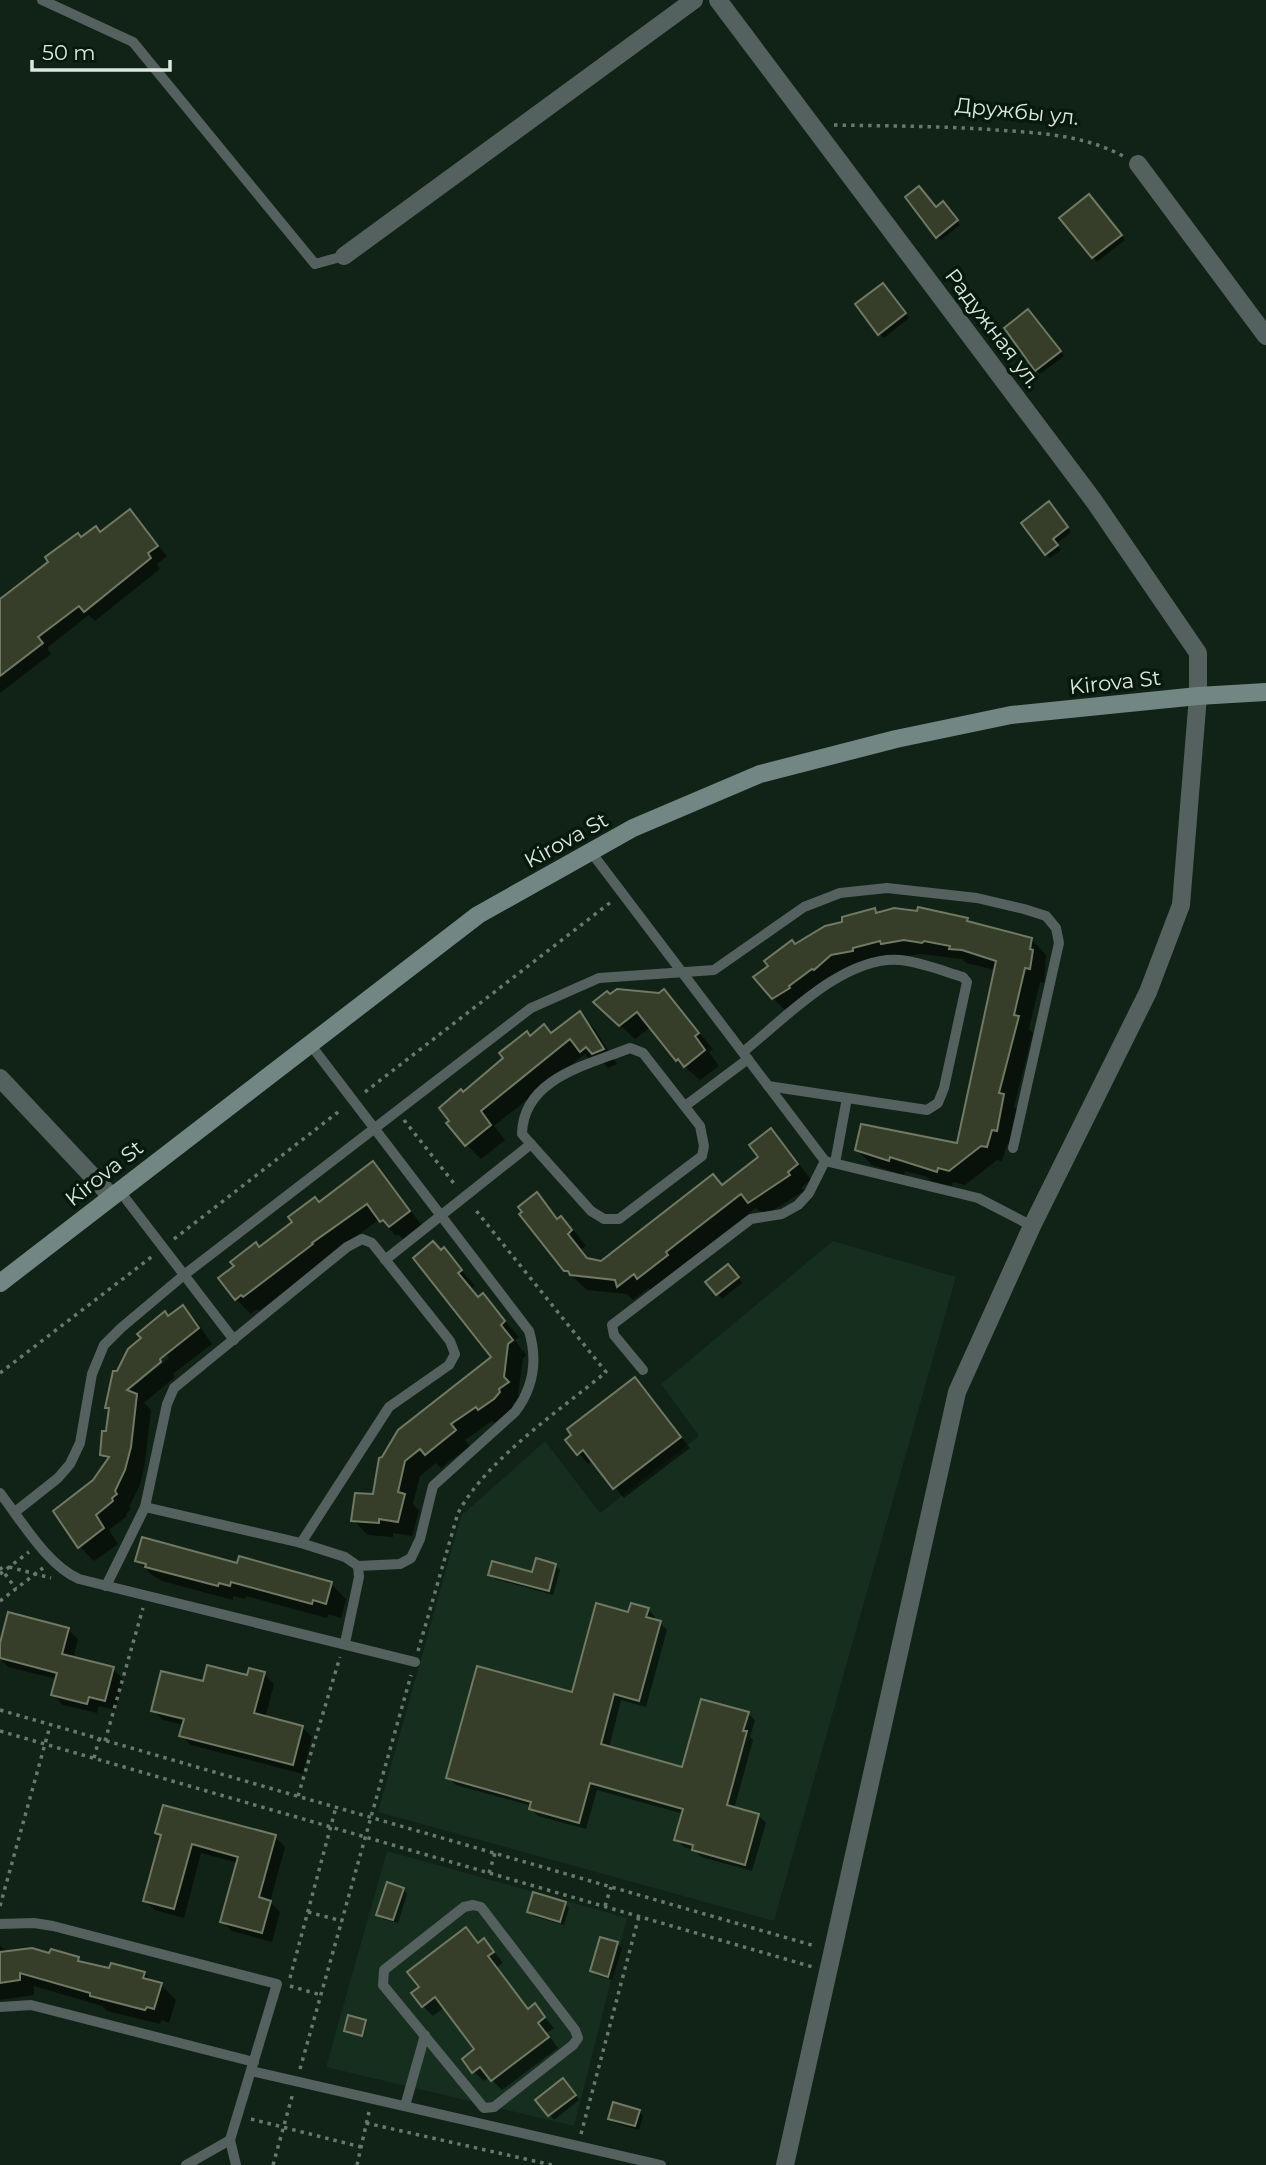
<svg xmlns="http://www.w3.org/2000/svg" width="1266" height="2165" viewBox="0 0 1266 2165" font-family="Montserrat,sans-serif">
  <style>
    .built { fill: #152e1e }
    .shadow { fill: #0007; fill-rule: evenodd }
    .building { fill: #363e29; stroke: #707962; stroke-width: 2 }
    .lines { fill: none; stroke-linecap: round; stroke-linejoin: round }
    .path { stroke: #68786d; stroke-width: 3.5; stroke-dasharray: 3.5 5; stroke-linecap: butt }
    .lane { stroke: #54615e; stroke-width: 10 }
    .street { stroke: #54615e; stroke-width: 18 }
    .secondary { stroke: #728783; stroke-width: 18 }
    .labels { text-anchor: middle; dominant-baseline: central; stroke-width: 7; stroke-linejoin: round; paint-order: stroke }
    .street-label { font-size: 21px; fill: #dce8df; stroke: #07190d }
  </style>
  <rect width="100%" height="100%" fill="#102316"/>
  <g class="built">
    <path d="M 833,1241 L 956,1277 L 774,1921 L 378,1812 L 461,1516 L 545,1441 L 600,1513 L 699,1436 L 661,1384 Z"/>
    <path d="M 387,1851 L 627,1918 L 574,2126 L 326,2067 Z"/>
  </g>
  <g class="shadow">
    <path d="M 1094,201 L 1125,240 L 1097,262 L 1062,218 Z"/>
    <path d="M 947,207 L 960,225 L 941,240 L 937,236 L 936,209 Z"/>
    <path d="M 887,290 L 909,318 L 884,338 L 879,333 Z"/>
    <path d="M 1032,316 L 1064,356 L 1040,374 L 1036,370 Z"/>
    <path d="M 1053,508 L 1071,532 L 1056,544 L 1061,550 L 1050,558 L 1046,554 Z"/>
    <path d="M 130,511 L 167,556 L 157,564 L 160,569 L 95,621 L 89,615 L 47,648 L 51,654 L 0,693 L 0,601 L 81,539 L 101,533 Z"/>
    <path d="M 874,910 L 878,914 L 967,919 L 972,924 L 1032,940 L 1046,955 L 1044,983 L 1040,982 L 1029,1029 L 1033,1033 L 1014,1107 L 1018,1111 L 1012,1145 L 1007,1144 L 1002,1161 L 997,1160 L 965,1185 L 953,1182 L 952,1186 L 931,1181 L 927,1177 L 905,1171 L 904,1175 L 872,1165 L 857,1150 L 959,1145 L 996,970 L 966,963 L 962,959 L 920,954 L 867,963 L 788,1013 L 773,998 L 795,946 Z"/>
    <path d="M 664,991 L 713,1049 L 709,1052 L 719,1066 L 700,1080 L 677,1060 L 651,1027 L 635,1039 L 610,1016 L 610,996 L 660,995 Z"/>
    <path d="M 579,1014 L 594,1028 L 617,1064 L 608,1068 L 602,1061 L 596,1065 L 585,1054 L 494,1126 L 505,1140 L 481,1159 L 467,1145 L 463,1094 L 531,1037 L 551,1034 Z"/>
    <path d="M 771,1131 L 785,1145 L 811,1180 L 801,1188 L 804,1191 L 764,1216 L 756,1208 L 679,1268 L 653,1292 L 649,1288 L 633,1300 L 627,1294 L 587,1290 L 565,1270 L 537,1194 L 560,1220 L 561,1218 L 576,1233 L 586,1246 L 581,1249 L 590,1261 L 602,1263 L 723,1186 L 760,1157 Z"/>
    <path d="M 372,1164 L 387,1179 L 423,1227 L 405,1241 L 398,1234 L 396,1236 L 380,1219 L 326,1258 L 327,1260 L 259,1311 L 257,1309 L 251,1314 L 236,1299 L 260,1249 Z"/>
    <path d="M 444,1249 L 475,1286 L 472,1288 L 480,1298 L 483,1296 L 519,1337 L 515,1340 L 526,1355 L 523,1359 L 518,1394 L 522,1398 L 512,1404 L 514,1408 L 508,1413 L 494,1423 L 492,1421 L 465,1440 L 470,1446 L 441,1468 L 436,1463 L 420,1476 L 413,1504 L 419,1511 L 412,1536 L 393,1533 L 393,1537 L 368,1535 L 353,1520 L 494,1358 L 441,1252 Z"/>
    <path d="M 732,1271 L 742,1283 L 722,1299 L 708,1282 Z"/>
    <path d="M 183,1307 L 197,1322 L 212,1344 L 173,1374 L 175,1377 L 144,1403 L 151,1410 L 145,1463 L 140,1485 L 129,1507 L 131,1509 L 126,1514 L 127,1516 L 109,1530 L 118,1544 L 94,1561 L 80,1547 L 94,1481 L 108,1461 L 101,1455 L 108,1433 L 110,1411 L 107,1407 L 118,1373 L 169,1317 ZM 167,1355 L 169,1358 L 128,1391 L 128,1387 L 134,1386 L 134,1382 Z"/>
    <path d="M 634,1379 L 690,1448 L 624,1498 L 593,1460 L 588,1464 L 568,1440 Z"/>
    <path d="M 137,1560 L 239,1566 L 331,1584 L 346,1599 L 341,1618 L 328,1614 L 327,1618 L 246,1596 L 245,1599 L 233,1596 L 233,1600 L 162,1581 L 152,1575 Z"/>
    <path d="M 555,1566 L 560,1570 L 553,1595 L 495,1579 L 490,1574 L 533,1574 Z"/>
    <path d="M 648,1609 L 655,1617 L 654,1621 L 660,1623 L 667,1630 L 646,1707 L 621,1700 L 609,1748 L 684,1769 L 748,1713 L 755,1720 L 750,1737 L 753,1740 L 734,1809 L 758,1815 L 766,1823 L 752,1871 L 701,1857 L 694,1850 L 684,1847 L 676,1840 L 684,1814 L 597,1790 L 586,1829 L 538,1816 L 531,1809 L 532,1806 L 456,1785 L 448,1778 L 573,1695 L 630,1614 Z"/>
    <path d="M 68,1629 L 78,1639 L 73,1659 L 113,1669 L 123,1679 L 115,1710 L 99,1706 L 97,1713 L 63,1705 L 53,1695 L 57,1679 L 8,1667 L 0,1659 L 0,1650 Z"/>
    <path d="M 264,1674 L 274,1684 L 265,1718 L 302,1727 L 312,1737 L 303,1774 L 191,1745 L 181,1735 L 184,1725 L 163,1720 L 153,1710 Z"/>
    <path d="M 157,1833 L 275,1837 L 285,1847 L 270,1902 L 280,1912 L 272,1942 L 232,1931 L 222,1921 L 238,1863 L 201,1853 L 184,1918 L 155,1910 L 145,1901 L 162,1838 Z"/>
    <path d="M 403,1889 L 407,1894 L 398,1923 L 383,1919 L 378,1914 Z"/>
    <path d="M 565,1904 L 569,1908 L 564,1925 L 533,1916 L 529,1912 Z"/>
    <path d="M 466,1930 L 479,1944 L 484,1941 L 493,1950 L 503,1963 L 497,1967 L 529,2010 L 535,2006 L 554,2028 L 547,2033 L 558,2048 L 502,2090 L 489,2077 L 484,2081 L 474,2072 L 477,2050 L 445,2007 L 433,2016 L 423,2006 Z"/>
    <path d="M 617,1944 L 622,1948 L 612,1980 L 596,1975 L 592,1971 Z"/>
    <path d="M 0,1946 L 9,1952 L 78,1958 L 84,1964 L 111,1971 L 144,1973 L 153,1983 L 161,1985 L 176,2000 L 169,2023 L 162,2020 L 160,2024 L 107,2011 L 102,2006 L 34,1986 L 34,1995 L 0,2000 Z"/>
    <path d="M 365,2021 L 367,2023 L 363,2037 L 346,2031 Z"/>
    <path d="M 568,2085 L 579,2100 L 554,2120 L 538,2100 Z"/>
    <path d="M 639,2111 L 643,2116 L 639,2130 L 615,2123 L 610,2118 Z"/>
  </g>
  <g class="building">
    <path d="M 919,186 L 936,207 L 943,201 L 958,220 L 936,238 L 905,197 Z"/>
    <path d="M 1089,194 L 1122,235 L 1092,258 L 1059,218 Z"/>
    <path d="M 883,283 L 906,313 L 878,335 L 855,304 Z"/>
    <path d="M 1028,309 L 1061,351 L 1035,371 L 1004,328 Z"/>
    <path d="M 1049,501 L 1068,527 L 1053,539 L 1058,545 L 1045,555 L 1021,523 Z"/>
    <path d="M 130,509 L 158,546 L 148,553 L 151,558 L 84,612 L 79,606 L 38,637 L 43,643 L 0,676 L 0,599 L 48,562 L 45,557 L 78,533 L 81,537 L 96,526 L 100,532 Z"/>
    <path d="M 918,907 L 968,918 L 967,921 L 1032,938 L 1030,949 L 1033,950 L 1030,969 L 1025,968 L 1014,1015 L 1019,1016 L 999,1093 L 1004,1094 L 997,1131 L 992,1130 L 987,1147 L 981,1146 L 949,1171 L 938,1168 L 937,1172 L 890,1157 L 889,1161 L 855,1150 L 861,1124 L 957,1143 L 996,961 L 962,950 L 949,949 L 950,946 L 924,941 L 922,943 L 904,940 L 881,944 L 880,941 L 853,948 L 853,951 L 831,955 L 814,970 L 812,969 L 789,986 L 790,988 L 772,999 L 753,977 L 768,966 L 764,961 L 792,940 L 795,944 L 825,926 L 842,922 L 842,917 L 875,908 L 876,913 L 894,908 L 917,911 Z"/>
    <path d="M 617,989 L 659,993 L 664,989 L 699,1033 L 695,1036 L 705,1050 L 684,1067 L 678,1059 L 676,1061 L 637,1012 L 619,1026 L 593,1002 L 607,991 L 610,994 Z"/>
    <path d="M 580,1011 L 604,1049 L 592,1054 L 586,1047 L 580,1052 L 570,1039 L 481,1111 L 491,1125 L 465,1146 L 446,1123 L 449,1121 L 439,1108 L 461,1089 L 463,1092 L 503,1058 L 499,1053 L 527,1031 L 530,1036 L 544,1024 L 551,1033 Z"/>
    <path d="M 771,1128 L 798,1164 L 788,1172 L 790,1175 L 748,1203 L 741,1194 L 666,1252 L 668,1255 L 637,1279 L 634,1274 L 617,1287 L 615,1280 L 570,1275 L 568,1271 L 564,1271 L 519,1214 L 522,1212 L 518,1207 L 537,1192 L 557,1219 L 561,1216 L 572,1230 L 568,1234 L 587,1258 L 601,1261 L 713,1174 L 722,1185 L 758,1157 L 749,1145 Z"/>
    <path d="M 373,1161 L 410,1211 L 389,1227 L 383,1220 L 380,1222 L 367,1204 L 312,1243 L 313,1244 L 243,1297 L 241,1295 L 235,1300 L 218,1278 L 234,1266 L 230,1262 L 256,1242 L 259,1247 L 292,1222 L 288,1217 L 315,1197 L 319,1202 Z"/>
    <path d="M 433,1241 L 441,1250 L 444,1247 L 462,1270 L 458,1273 L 478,1297 L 483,1293 L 505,1321 L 501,1325 L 513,1340 L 508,1344 L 504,1377 L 509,1382 L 499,1389 L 500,1392 L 494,1399 L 478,1410 L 476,1407 L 451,1424 L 456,1430 L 425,1455 L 420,1449 L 405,1461 L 398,1492 L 405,1494 L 398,1522 L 379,1519 L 379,1523 L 351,1521 L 355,1493 L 373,1494 L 379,1458 L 382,1457 L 398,1430 L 491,1357 L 413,1258 Z"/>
    <path d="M 728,1264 L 739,1277 L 716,1295 L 705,1282 Z"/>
    <path d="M 183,1305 L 199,1328 L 160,1359 L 161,1362 L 127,1390 L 137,1394 L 131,1447 L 125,1470 L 115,1491 L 117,1494 L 112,1498 L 113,1501 L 96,1515 L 104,1528 L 78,1548 L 53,1511 L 93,1480 L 109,1457 L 100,1455 L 102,1431 L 106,1431 L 109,1408 L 105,1408 L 113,1371 L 117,1371 L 128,1349 L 141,1338 L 137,1334 L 165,1311 L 168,1316 Z"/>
    <path d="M 635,1377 L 681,1437 L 613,1489 L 583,1450 L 577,1455 L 565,1440 L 571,1435 L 567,1429 Z"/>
    <path d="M 142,1537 L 237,1563 L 239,1556 L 332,1582 L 326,1604 L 313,1600 L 312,1604 L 231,1582 L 230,1586 L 219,1583 L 218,1586 L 145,1567 L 146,1564 L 135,1561 Z"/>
    <path d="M 536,1558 L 556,1564 L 549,1591 L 488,1575 L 492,1561 L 532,1572 Z"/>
    <path d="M 596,1603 L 628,1612 L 631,1603 L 649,1608 L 646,1617 L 661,1621 L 639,1701 L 614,1694 L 601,1744 L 682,1767 L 701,1699 L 749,1712 L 743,1731 L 747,1731 L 727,1805 L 759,1814 L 745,1865 L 692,1850 L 693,1845 L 674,1840 L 683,1809 L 590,1783 L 579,1823 L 529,1809 L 531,1802 L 446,1778 L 477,1666 L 572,1692 Z"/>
    <path d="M 8,1612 L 69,1628 L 62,1654 L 114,1667 L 105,1701 L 89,1697 L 87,1704 L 51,1695 L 57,1673 L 0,1658 L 0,1643 Z"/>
    <path d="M 207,1665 L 247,1675 L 249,1668 L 265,1672 L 254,1713 L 303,1726 L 293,1765 L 179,1736 L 184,1719 L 151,1711 L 161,1671 L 203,1681 Z"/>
    <path d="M 163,1805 L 276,1835 L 259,1897 L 271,1901 L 262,1933 L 220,1922 L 238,1857 L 192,1844 L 174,1909 L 143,1901 L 161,1835 L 155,1833 Z"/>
    <path d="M 387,1882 L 404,1888 L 393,1920 L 376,1915 Z"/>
    <path d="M 533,1892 L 566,1902 L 560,1922 L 527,1912 Z"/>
    <path d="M 466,1927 L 478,1943 L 484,1938 L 494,1952 L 488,1956 L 528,2009 L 535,2003 L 545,2017 L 538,2023 L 549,2037 L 491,2081 L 480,2067 L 472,2073 L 462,2059 L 474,2049 L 435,1997 L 422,2007 L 411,1993 L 419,1987 L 407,1972 Z"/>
    <path d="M 600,1937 L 618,1942 L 608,1977 L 590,1971 Z"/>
    <path d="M 32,1948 L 49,1953 L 51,1949 L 79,1957 L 78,1961 L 109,1968 L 111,1963 L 145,1972 L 143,1978 L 162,1983 L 154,2009 L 147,2007 L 145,2010 L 90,1996 L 90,1993 L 20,1973 L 20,1980 L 0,1983 L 0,1952 Z"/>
    <path d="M 348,2015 L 366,2020 L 362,2036 L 344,2031 Z"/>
    <path d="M 563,2078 L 576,2095 L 548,2116 L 535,2100 Z"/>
    <path d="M 613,2102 L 640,2110 L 635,2126 L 608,2119 Z"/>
  </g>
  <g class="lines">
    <g class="path">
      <path d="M 834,125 C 889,126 943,126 997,130 C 1041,133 1084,135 1123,156"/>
      <path d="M 365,1092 L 611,902"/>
      <path d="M 404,1120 L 456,1186"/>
      <path d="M 174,1239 L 342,1109"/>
      <path d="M 0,1373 L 154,1255"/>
      <path d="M 0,1567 L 16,1589"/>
      <path d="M 9,1567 L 51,1578"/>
      <path d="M 0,1574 L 29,1552"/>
      <path d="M 0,1601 L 43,1568"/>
      <path d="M 418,1651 L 458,1513 C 487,1459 558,1412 606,1372 L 474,1208"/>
      <path d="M 0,1710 L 815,1946"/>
      <path d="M 0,1731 L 813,1967"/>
      <path d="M 105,1741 L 143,1608"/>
      <path d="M 94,1758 L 99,1739"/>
      <path d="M 298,1796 L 340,1657"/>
      <path d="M 489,1873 L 495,1853"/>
      <path d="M 0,1906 L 50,1726"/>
      <path d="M 605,1906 L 611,1887"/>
      <path d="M 308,1912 L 342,1921"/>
      <path d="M 290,1978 L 336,1807"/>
      <path d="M 290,1986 L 321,1995"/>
      <path d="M 300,2069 L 411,1675"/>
      <path d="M 251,2119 L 361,2147"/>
      <path d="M 366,2123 L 552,2165"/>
      <path d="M 581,2134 L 639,1916"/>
      <path d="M 273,2165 L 293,2093"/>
      <path d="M 357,2165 L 369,2112"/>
    </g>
    <g class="lane">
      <path d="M 42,0 L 133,42 L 315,264 L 344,256"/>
      <path d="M 591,852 L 825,1161 L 978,1198 L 1032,1226"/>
      <path d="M 310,1044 L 529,1331 C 538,1361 534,1387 515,1412 L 433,1486 L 420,1539 L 411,1558 L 400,1564 L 358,1566"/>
      <path d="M 630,1048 L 643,1053 L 700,1126 L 704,1146 L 702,1156 L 619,1219 L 604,1219 L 591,1211 L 522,1134 C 523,1078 588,1065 630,1048 Z"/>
      <path d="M 743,1052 C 783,1020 844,955 900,960 C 921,962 943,971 963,977 L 967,982 L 944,1088 L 938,1103 L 927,1110 L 768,1086"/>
      <path d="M 685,1106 L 748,1059"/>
      <path d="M 835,1163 L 847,1098"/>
      <path d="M 119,1190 L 234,1340"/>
      <path d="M 385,1260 L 531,1144"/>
      <path d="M 643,1370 L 614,1335 L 612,1325 L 751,1219 L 782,1214 L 798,1205 L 809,1193 L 825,1161"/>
      <path d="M 0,1493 C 21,1520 47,1565 79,1579 L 415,1662"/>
      <path d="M 145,1507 L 301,1543 L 345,1557 L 358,1566 L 359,1577 L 345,1643"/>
      <path d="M 15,1512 L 58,1478 L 70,1464 L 80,1443 L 92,1374 L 104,1345 L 121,1328 L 184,1275 L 531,1008 L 599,978 L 714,970 L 804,907 L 840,893 L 887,888 L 977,898 L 1024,909 L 1046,916 L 1056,928 L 1059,943 L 1013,1148"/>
      <path d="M 106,1586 L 145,1507 L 167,1404 L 174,1388 L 347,1247 L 362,1239 L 372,1243 L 450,1341 L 455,1354 L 449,1365 L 389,1407 L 301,1543"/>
      <path d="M 473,1905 L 481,1907 L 575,2030 L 578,2038 L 573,2045 L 494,2107 L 484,2108 L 383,1985 L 384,1970 L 464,1907 Z"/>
      <path d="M 0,1924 L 34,1923 L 53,1926 L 277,1984 L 230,2140 L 236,2165"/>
      <path d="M 0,2007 L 31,2005 L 254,2062"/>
      <path d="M 251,2071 L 661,2165"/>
      <path d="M 405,2106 L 425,2035"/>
      <path d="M 186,2165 L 230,2140"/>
    </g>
    <g class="street">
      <path d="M 718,0 L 1094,501 L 1198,653 L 1198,696 L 1181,905 L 1148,992 L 1032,1226 L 957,1392 L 785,2165"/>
      <path d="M 1138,164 L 1266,336"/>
      <path d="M 344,256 L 694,0"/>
      <path d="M 0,1078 L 111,1196"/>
    </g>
    <path class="secondary" d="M 0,1283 L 478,915 L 633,828 L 760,774 L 896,739 L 1011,715 L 1198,696 L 1266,692"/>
  </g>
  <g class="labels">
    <g class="street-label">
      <text transform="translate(1017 111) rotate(6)">Дружбы ул.</text>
      <text transform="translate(993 328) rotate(53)">Радужная ул.</text>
      <text transform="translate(1115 682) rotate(-6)">Kirova St</text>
      <text transform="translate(566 840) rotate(-29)">Kirova St</text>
      <text transform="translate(104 1173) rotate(-38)">Kirova St</text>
    </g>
  </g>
  <path d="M32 60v10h138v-10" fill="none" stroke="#dce8df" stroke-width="3.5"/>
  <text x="42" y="60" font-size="21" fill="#dce8df" stroke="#07190d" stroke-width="5" paint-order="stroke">50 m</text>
</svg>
